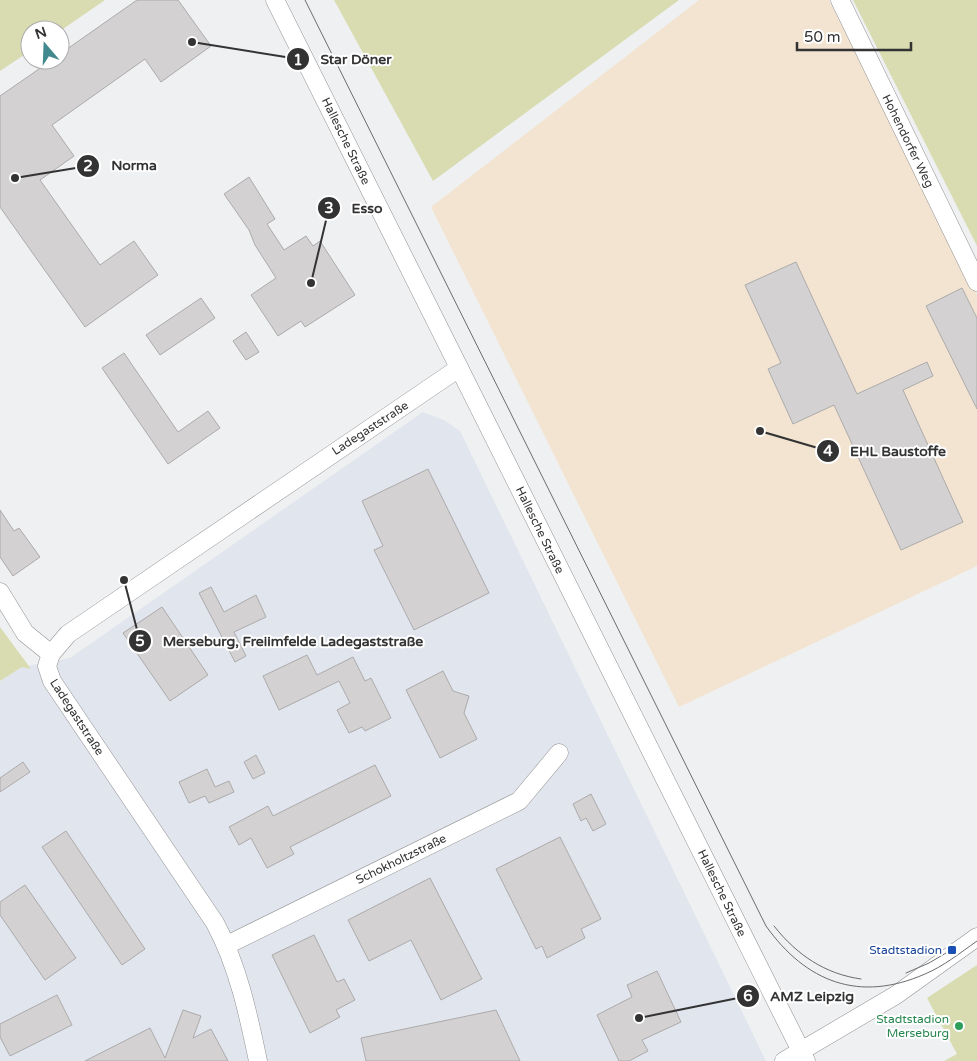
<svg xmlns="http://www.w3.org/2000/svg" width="977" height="1061" viewBox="0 0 977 1061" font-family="'Varela Round',sans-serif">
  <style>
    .built { fill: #e1e5ed }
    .industrial { fill: #f3e4d1 }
    .green { fill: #d8dcb0 }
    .building { fill: #d3d1d2; stroke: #acaaab }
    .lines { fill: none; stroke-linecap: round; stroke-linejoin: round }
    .minor-casing { stroke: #939395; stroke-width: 19 }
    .minor { stroke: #fff; stroke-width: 18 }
    .tram { stroke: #6b6c6d; stroke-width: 1 }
    .transit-dot { fill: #1a4fb4; stroke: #fff; stroke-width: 2 }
    .leisure-dot { fill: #2e9e5b; stroke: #fff; stroke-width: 2 }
    .labels { text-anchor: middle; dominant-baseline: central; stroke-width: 4; stroke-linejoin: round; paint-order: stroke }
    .street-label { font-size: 12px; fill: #333334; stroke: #fff }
    .transit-label { font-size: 12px; fill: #164399; stroke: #fff; text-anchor: end }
    .leisure-label { font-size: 12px; fill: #27864d; stroke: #fff; text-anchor: end }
    .leader { fill: none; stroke: #333334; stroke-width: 2 }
    .callout-dot { fill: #333334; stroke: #fff; stroke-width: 2 }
    .mark-label { font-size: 15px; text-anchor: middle; font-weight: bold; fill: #fff }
    .callout-label { font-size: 14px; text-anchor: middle; font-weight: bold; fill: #333334; stroke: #fff; stroke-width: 4; stroke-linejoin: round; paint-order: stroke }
  </style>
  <rect width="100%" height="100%" fill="#eff0f2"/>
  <path class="built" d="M 423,412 L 444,420 L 460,431 L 766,1061 L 0,1061 L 0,681 L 22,667 L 70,658 Z"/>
  <path class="industrial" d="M 699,0 L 829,0 L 977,295 L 977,566 L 679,707 L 431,207 Z"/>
  <g class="green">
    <path d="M 0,0 L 105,0 L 60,31 L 30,30 L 30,51 L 0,71 Z"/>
    <path d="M 334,0 L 679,0 L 433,181 Z"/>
    <path d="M 853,0 L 977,0 L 977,246 Z"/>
    <path d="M 0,627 L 31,669 L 22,667 L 0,681 Z"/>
    <path d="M 977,965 L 977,1061 L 944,1061 L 957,1054 L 927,998 Z"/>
  </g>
  <g class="building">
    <path d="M 137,0 L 178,0 L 211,46 L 161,82 L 145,59 L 52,125 L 74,156 L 40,180 L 100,265 L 134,241 L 158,275 L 85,327 L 0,207 L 0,96 L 52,60 L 60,60 L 60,54 Z"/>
    <path d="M 249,177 L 275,219 L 267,224 L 284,250 L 306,236 L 313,246 L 320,241 L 355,295 L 305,327 L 301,321 L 278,336 L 251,295 L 276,278 L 255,245 L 249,230 L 224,194 Z"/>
    <path d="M 796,262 L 857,394 L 927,362 L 933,376 L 903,390 L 963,522 L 901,550 L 834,405 L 793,424 L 768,369 L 781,363 L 745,285 Z"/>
    <path d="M 962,288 L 977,318 L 977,409 L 926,306 Z"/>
    <path d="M 201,298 L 215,318 L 160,355 L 146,335 Z"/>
    <path d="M 246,332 L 259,352 L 246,360 L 233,341 Z"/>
    <path d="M 124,353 L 178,432 L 208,411 L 220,428 L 168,464 L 102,368 Z"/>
    <path d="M 428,469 L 489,593 L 414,630 L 374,550 L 383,546 L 362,501 Z"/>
    <path d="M 0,510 L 14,531 L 19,528 L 40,557 L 13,576 L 0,557 Z"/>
    <path d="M 211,587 L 224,612 L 256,595 L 266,617 L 234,632 L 246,656 L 235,662 L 199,593 Z"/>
    <path d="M 162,607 L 208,675 L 170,701 L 123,633 Z"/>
    <path d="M 307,655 L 317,675 L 353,657 L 365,681 L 371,678 L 391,718 L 365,731 L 362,727 L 349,733 L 337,710 L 350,703 L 339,681 L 279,710 L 263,676 Z"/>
    <path d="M 443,671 L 453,691 L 469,696 L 464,713 L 477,739 L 440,758 L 406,690 Z"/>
    <path d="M 256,755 L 265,773 L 253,779 L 244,762 Z"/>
    <path d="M 23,762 L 30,772 L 0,792 L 0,778 Z"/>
    <path d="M 375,765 L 391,796 L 290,847 L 294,854 L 267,868 L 251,838 L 239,845 L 229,827 L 268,806 L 273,816 Z"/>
    <path d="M 207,769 L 215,787 L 229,781 L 234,792 L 209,803 L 205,796 L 189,803 L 179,782 Z"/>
    <path d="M 591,794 L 606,824 L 593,831 L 586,818 L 581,821 L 573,804 Z"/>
    <path d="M 66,831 L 145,949 L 122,965 L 42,847 Z"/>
    <path d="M 560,837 L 601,919 L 581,929 L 585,938 L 547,958 L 542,946 L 536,949 L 496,869 Z"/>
    <path d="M 430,878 L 482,979 L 441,1000 L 411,940 L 369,961 L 348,920 Z"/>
    <path d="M 25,885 L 76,958 L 45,980 L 0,915 L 0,902 Z"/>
    <path d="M 314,935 L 337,982 L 344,979 L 355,1000 L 336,1010 L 340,1017 L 310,1033 L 272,955 Z"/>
    <path d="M 657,971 L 681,1022 L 642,1040 L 648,1051 L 629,1061 L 619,1061 L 597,1015 L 632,997 L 627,985 Z"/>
    <path d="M 57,995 L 72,1025 L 10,1056 L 0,1037 L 0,1024 Z"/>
    <path d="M 183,1010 L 201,1016 L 193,1038 L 211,1029 L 228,1061 L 85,1061 L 150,1028 L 165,1058 Z"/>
    <path d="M 496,1010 L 520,1061 L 366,1061 L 361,1038 Z"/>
  </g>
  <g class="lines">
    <defs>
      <g id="minor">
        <path d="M 275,0 L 806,1061"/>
        <path d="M 840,0 L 977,282"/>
        <path d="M 0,592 L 25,633 L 51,654"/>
        <path d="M 227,945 L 519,801 L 559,753"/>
        <path d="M 258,1061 C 248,1013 238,966 215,923 L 52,681 L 47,666 L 51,654 L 68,634 L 459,368"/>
        <path d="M 784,1061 L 896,995 L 977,937"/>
      </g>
    </defs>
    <use href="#minor" class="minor-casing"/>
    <use href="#minor" class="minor"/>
    <g class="tram">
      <path d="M 305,0 L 766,926 C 806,982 859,1003 925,974 C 944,966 960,953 977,941"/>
      <path d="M 774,926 C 797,955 825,974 861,979"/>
      <path d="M 906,973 L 929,963 L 946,953"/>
    </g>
  </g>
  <rect class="transit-dot" x="947" y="945" width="10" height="10" rx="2.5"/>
  <circle class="leisure-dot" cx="959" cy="1026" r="5"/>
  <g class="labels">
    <g class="street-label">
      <text transform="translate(346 141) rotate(64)">Hallesche Straße</text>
      <text transform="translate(908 141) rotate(64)">Hohendorfer Weg</text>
      <text transform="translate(370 428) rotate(-33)">Ladegaststraße</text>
      <text transform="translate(540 530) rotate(64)">Hallesche Straße</text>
      <text transform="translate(77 717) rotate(57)">Ladegaststraße</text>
      <text transform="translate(401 859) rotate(-26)">Schokholtzstraße</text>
      <text transform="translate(722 893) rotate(64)">Hallesche Straße</text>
    </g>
    <g class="transit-label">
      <text x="942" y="950">Stadtstadion</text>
    </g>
    <g class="leisure-label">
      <text x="949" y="1019">Stadtstadion<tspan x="949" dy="14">Merseburg</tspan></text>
    </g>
  </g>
  <path class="leader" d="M192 42L298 59M15 178L88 166M311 283L329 208M760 431L828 451M124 580L140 641M639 1018L748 996"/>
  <g class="callout-dot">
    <circle cx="192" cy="42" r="5"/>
    <circle cx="15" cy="178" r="5"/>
    <circle cx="311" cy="283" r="5"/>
    <circle cx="760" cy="431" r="5"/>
    <circle cx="124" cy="580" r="5"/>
    <circle cx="639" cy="1018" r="5"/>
    <circle cx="298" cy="59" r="12"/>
    <circle cx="88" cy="166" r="12"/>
    <circle cx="329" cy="208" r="12"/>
    <circle cx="828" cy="451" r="12"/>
    <circle cx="140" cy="641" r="12"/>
    <circle cx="748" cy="996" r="12"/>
  </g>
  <g class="mark-label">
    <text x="298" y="65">1</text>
    <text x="88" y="171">2</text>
    <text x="329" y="213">3</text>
    <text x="828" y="456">4</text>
    <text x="140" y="646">5</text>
    <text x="748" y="1001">6</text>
  </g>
  <g class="callout-label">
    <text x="356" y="64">Star Döner</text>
    <text x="134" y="170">Norma</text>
    <text x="367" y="213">Esso</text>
    <text x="898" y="456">EHL Baustoffe</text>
    <text x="293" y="646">Merseburg, Freiimfelde Ladegaststraße</text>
    <text x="812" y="1001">AMZ Leipzig</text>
  </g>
  <g transform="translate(45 45) rotate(341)"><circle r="24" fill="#ffffff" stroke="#adadae"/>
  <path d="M0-4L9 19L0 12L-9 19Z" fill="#41898e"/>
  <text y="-8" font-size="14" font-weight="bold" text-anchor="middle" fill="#333334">N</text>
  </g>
  <path d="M797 42v8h114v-8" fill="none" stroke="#333334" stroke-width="2.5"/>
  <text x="804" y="42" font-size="15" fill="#333334" stroke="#ffffff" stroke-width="4" paint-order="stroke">50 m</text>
</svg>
